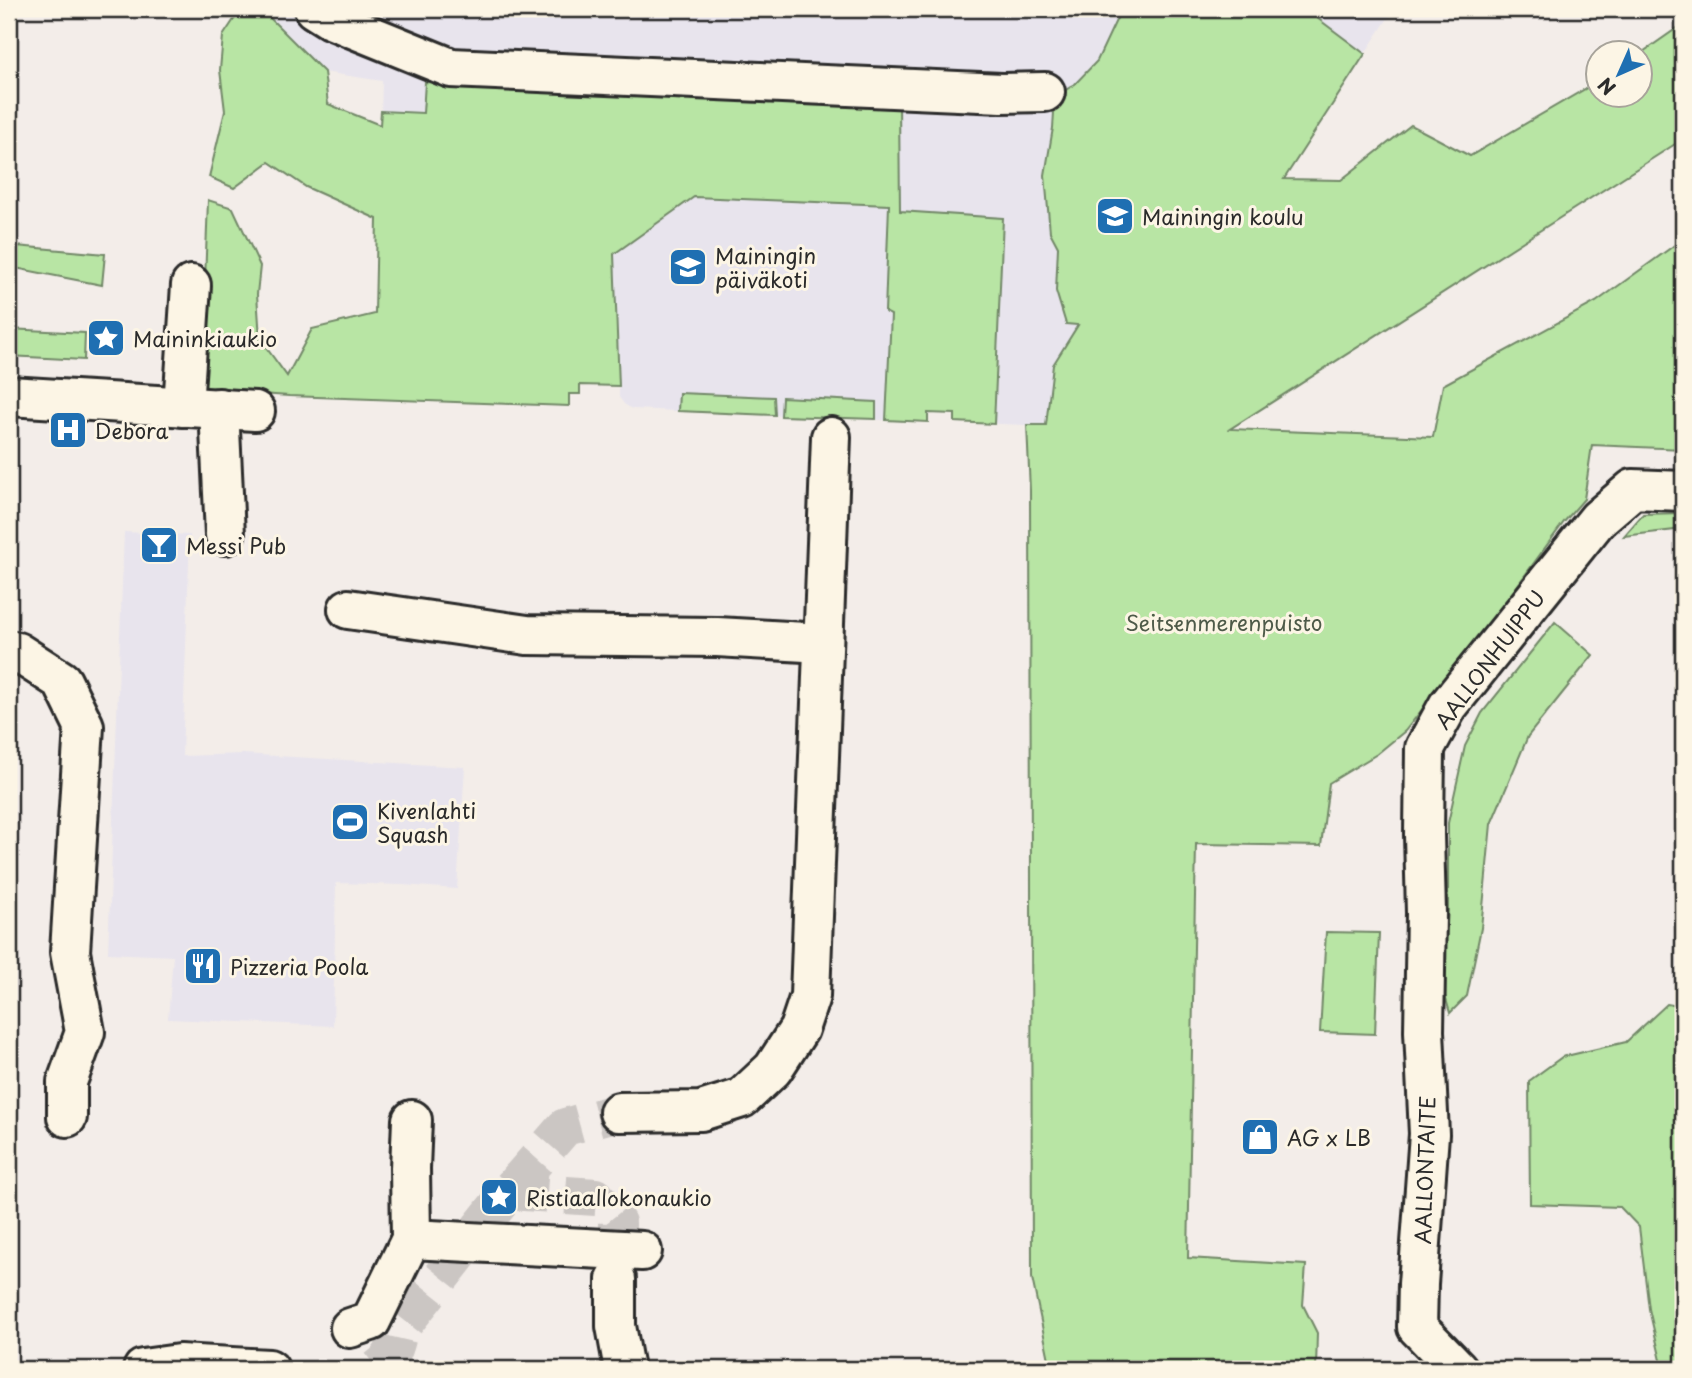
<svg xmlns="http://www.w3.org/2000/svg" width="1692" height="1378" viewBox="0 0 1692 1378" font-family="'Playpen Sans',sans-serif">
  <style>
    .built { fill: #e8e4ed }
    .green { fill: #b8e5a4; stroke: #728868; stroke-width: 2 }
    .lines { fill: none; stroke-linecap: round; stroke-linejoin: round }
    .minor-tunnel { stroke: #cbc6c3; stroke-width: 38; stroke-dasharray: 38 19; stroke-linecap: butt }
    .minor-casing { stroke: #2b2b2b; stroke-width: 44 }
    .minor { stroke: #fcf5e5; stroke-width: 38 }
    .labels { text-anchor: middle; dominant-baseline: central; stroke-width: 6; stroke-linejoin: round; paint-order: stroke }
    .poi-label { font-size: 21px; fill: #2b2b2b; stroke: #fcf5e5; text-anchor: start }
    .park-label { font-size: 21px; fill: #4e5a49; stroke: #fcf5e5 }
    .street-label { font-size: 21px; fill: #2b2b2b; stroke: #fcf5e5 }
  </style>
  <rect width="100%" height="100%" fill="#f3ede9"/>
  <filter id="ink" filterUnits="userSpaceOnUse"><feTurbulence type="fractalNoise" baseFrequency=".0143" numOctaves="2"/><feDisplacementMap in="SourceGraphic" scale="14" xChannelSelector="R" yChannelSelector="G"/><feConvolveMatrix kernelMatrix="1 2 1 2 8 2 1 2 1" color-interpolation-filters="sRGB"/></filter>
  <g filter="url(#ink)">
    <g class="built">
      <path d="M 261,9 L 1394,9 L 1260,214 L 1053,365 L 1046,426 L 955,422 L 955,414 L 928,413 L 928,422 L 632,409 L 624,404 L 619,397 L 619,386 L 580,385 L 580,394 L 569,394 L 569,406 L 373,398 L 382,81 L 324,72 Z"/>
      <path d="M 124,532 L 190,535 L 182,756 L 243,754 L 465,767 L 457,889 L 403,885 L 336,883 L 333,1026 L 168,1019 L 173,956 L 108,953 Z"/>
    </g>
    <g class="green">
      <path d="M 241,9 L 261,9 L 324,72 L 328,104 L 380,125 L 381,111 L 423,113 L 425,82 L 899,101 L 900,211 L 1003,218 L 994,424 L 955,422 L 955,414 L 928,413 L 928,422 L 886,420 L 891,315 L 885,312 L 889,205 L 694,197 L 614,254 L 619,386 L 580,385 L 580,394 L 569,394 L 569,406 L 289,396 L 201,390 L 208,200 L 233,208 L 260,266 L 257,294 L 260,339 L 287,376 L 312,329 L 375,314 L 377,219 L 306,187 L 269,162 L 234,188 L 209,177 L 225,111 L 220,70 L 223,36 Z"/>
      <path d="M 1138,9 L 1305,9 L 1365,54 L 1284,179 L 1341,180 L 1411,125 L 1470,156 L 1597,82 L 1598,94 L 1640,94 L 1640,54 L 1683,24 L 1683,139 L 1230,429 L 1433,437 L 1443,385 L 1596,302 L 1683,239 L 1683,449 L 1592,445 L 1584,499 L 1564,522 L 1481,635 L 1405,731 L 1377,754 L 1329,783 L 1321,846 L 1196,844 L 1188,1258 L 1306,1265 L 1303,1305 L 1317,1333 L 1316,1369 L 1051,1369 L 1032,1278 L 1030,491 L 1027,425 L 1046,425 L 1053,365 L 1078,325 L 1066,324 L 1056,291 L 1058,247 L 1050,232 L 1045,175 L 1053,128 L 1055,97 L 1075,84 L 1097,61 L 1118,16 Z"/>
      <path d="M 16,246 L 105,254 L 102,285 L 15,268 Z"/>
      <path d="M 9,329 L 85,333 L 84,360 L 9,356 Z"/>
      <path d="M 679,393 L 774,397 L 775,415 L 678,411 Z"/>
      <path d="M 782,397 L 876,402 L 876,419 L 781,416 Z"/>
      <path d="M 1683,513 L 1683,529 L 1624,536 L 1643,514 Z"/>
      <path d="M 1555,622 L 1593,655 L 1528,736 L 1491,824 L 1481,928 L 1467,996 L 1450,1013 L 1443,989 L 1448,909 L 1448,823 L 1465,746 L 1482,713 Z"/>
      <path d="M 1326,932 L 1379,933 L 1375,1034 L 1320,1032 Z"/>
      <path d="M 1667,1004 L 1683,1007 L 1683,1369 L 1663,1369 L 1649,1309 L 1639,1227 L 1620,1207 L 1530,1204 L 1529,1081 L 1562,1057 L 1626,1042 Z"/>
      <path d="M 9,1030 L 14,1031 L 12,1100 L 9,1100 Z"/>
    </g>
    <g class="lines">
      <g class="minor-tunnel">
        <path d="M 509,1191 L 596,1197 L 617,1223 L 616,1279"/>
        <path d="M 377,1369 C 393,1357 395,1349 399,1330 L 509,1191 L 565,1127 L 619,1112"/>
      </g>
      <defs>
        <g id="minor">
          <path d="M 314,9 L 330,19 L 451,68 L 1002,93 L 1045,92"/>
          <path d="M 9,396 L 255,411"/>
          <path d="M 183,407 L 191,285"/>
          <path d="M 219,408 L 225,535"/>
          <path d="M 348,609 L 527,635 L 717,637 L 823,643"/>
          <path d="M 9,650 L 17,652 L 62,681 L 84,726 L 70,952 L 85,1032 L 67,1082 L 67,1117"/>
          <path d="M 619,1112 L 701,1111 L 742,1098 L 773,1069 L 799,1029 L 810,996 L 831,437"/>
          <path d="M 411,1239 L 642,1251"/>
          <path d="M 616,1279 L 616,1326 L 624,1369"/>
          <path d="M 350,1328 L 371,1321 L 411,1239 L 410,1168 L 412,1120"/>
          <path d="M 143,1369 L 179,1364 L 269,1369"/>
          <path d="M 1458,1369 L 1417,1327 L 1418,1284 L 1429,1134 L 1424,1031 L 1426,913 L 1424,835 L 1425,748 L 1448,706 L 1598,519 L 1633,489 L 1683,491"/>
        </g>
      </defs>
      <use href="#minor" class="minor-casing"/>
      <use href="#minor" class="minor"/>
    </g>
  </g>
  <defs>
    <symbol id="school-square" viewBox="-11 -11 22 22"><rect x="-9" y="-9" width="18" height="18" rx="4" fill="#1f6fb2" stroke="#fcf5e5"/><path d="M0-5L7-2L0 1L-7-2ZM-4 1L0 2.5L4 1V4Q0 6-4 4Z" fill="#fff"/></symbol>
    <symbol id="sight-square" viewBox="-11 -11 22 22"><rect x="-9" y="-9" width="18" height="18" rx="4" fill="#1f6fb2" stroke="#fcf5e5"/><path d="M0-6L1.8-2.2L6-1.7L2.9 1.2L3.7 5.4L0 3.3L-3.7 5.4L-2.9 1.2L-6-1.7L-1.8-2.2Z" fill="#fff"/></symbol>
    <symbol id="hospital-square" viewBox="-11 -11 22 22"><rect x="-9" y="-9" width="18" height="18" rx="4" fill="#1f6fb2" stroke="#fcf5e5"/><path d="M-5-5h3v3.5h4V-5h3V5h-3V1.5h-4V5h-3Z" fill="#fff"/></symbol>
    <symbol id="bar-square" viewBox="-11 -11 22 22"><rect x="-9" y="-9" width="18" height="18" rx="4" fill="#1f6fb2" stroke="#fcf5e5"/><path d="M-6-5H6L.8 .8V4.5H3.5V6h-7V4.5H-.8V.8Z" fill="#fff"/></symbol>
    <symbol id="stadium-square" viewBox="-11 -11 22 22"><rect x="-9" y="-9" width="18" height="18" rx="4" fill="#1f6fb2" stroke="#fcf5e5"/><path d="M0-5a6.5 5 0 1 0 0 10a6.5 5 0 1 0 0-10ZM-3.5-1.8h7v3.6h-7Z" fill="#fff"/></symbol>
    <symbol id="restaurant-square" viewBox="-11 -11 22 22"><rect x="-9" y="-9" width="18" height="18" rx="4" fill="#1f6fb2" stroke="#fcf5e5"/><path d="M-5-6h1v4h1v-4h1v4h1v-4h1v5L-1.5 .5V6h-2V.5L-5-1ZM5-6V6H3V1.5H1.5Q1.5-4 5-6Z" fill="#fff"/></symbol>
    <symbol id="shop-square" viewBox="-11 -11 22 22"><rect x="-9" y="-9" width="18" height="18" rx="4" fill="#1f6fb2" stroke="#fcf5e5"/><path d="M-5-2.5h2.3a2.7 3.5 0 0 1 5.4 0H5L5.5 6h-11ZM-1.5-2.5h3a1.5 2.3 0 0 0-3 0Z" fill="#fff"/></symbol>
  </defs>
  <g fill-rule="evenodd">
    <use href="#school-square" x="1093" y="194" width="44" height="44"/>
    <use href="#school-square" x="666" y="245" width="44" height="44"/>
    <use href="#sight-square" x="84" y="316" width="44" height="44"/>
    <use href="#hospital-square" x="46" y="408" width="44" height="44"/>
    <use href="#bar-square" x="137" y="523" width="44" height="44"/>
    <use href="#stadium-square" x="328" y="800" width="44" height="44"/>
    <use href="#restaurant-square" x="181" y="944" width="44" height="44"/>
    <use href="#shop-square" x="1238" y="1115" width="44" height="44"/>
    <use href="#sight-square" x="477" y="1175" width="44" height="44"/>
  </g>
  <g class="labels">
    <g class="poi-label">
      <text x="1142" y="216">Mainingin koulu</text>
      <text x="715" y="255">Mainingin<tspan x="715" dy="24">päiväkoti</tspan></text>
      <text x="133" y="338">Maininkiaukio</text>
      <text x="95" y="430">Debora</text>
      <text x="186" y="545">Messi Pub</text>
      <text x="377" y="810">Kivenlahti<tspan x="377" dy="24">Squash</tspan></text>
      <text x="230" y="966">Pizzeria Poola</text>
      <text x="1287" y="1137">AG x LB</text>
      <text x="526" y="1197">Ristiaallokonaukio</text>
    </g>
    <g class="park-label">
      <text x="1224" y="622">Seitsenmerenpuisto</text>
    </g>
    <g class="street-label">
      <text transform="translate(1489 659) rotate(-53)">AALLONHUIPPU</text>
      <text transform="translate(1424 1170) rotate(-88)">AALLONTAITE</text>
    </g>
  </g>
  <rect width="1692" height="1378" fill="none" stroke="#fcf5e5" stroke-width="35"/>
  <rect x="18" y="18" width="1657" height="1343" fill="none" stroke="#2b2b2b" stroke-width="2.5" filter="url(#ink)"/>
  <g transform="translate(1619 74) rotate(225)"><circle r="33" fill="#fcf5e5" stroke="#a8a49b" stroke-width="2"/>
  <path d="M0-5L12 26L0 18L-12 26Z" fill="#1f6fb2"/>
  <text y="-10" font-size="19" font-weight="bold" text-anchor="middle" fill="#2b2b2b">N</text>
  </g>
</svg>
